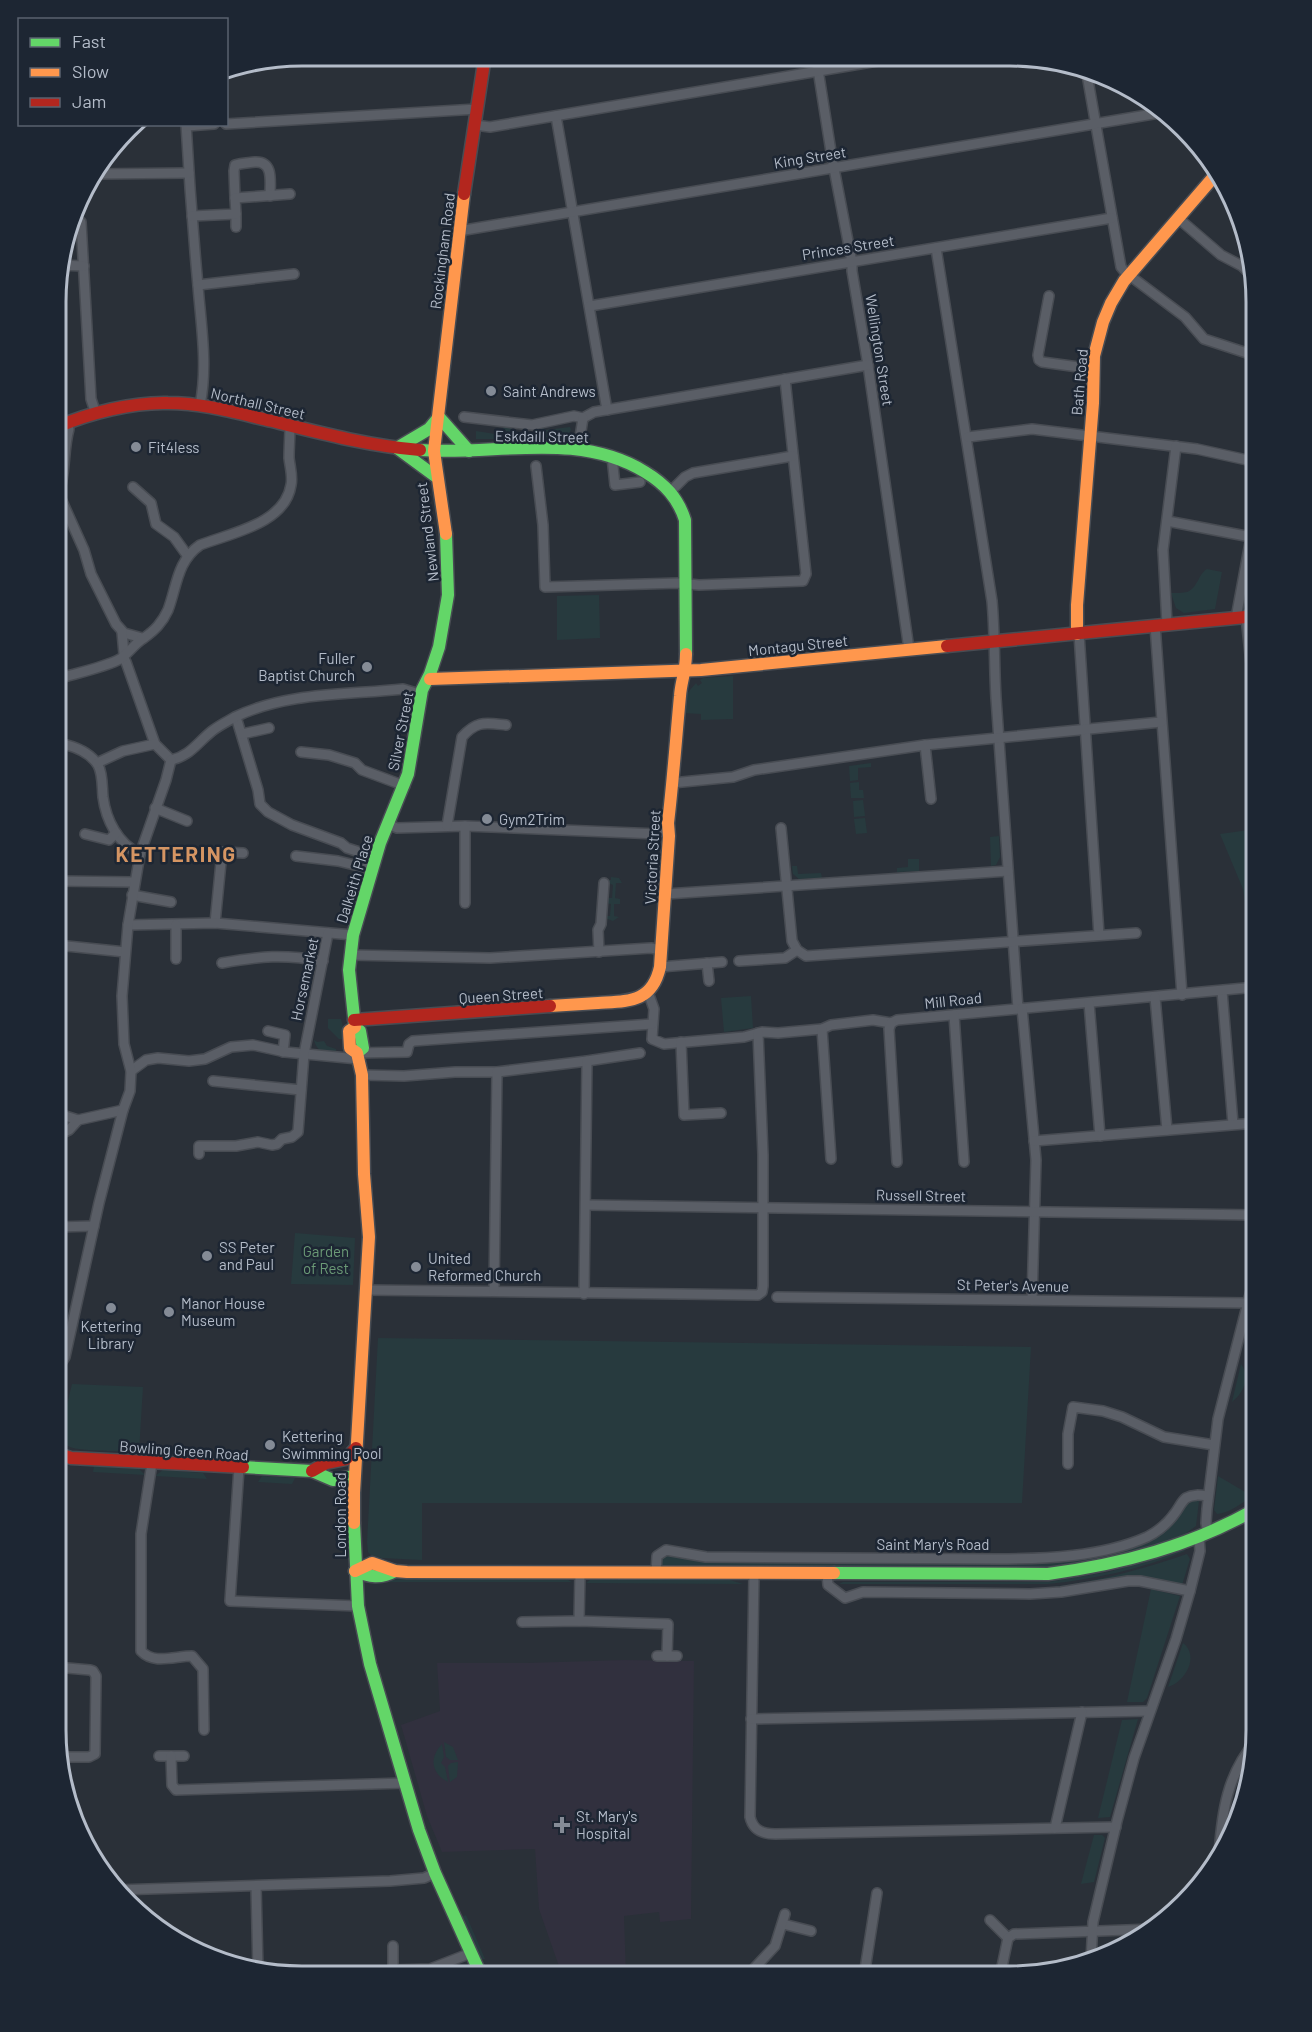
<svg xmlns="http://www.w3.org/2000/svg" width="1312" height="2032" viewBox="0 0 1312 2032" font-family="Barlow,sans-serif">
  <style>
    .medical { fill: #31303e }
    .green { fill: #273a3e }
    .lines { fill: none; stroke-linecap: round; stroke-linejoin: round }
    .street-casing { stroke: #484c53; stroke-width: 12 }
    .fast-casing { stroke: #484c53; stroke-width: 15 }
    .slow-casing { stroke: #484c53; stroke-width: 15 }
    .jam-casing { stroke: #484c53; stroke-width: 15 }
    .street { stroke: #5a5e66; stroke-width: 9 }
    .fast { stroke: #63d668; stroke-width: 12 }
    .slow { stroke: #ff974d; stroke-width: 12 }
    .jam { stroke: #b3261e; stroke-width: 12 }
    .poi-dot { fill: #848b96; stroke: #1d2633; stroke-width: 2 }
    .labels { text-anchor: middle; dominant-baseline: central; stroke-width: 5; stroke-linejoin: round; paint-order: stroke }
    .street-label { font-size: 15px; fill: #b4bcc9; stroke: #1d2633 }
    .poi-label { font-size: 15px; fill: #b4bcc9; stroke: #1d2633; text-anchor: start }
    .park-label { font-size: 15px; fill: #6b9a76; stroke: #1d2633 }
    .district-label { font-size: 21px; font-weight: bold; letter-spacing: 1.5px; fill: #d59563; stroke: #1d2633 }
    .rim { fill: none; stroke: #b4bcc9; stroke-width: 3 }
  </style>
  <rect width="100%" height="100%" fill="#2a3038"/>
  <path class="medical" d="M 624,1660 L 694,1661 L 691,1919 L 660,1922 L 659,1912 L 624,1916 L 626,1975 L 562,1975 L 539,1909 L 535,1849 L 442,1852 L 427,1816 L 401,1725 L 440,1711 L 437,1663 L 527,1663 Z"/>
  <g class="green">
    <path d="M 506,425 L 513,426 L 514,436 L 534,437 L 536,428 L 541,426 L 546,430 L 570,427 L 571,430 L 567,437 L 561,439 L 476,439 L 476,431 L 502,435 L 503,428 Z"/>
    <path d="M 1207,569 L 1222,572 L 1215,609 L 1184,613 L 1176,608 L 1171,593 C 1176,593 1183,593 1187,592 C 1198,588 1198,574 1207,569 Z"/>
    <path d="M 599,595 L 600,638 L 557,640 L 557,596 Z"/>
    <path d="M 733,676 L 733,719 L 701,720 L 701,714 L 683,713 L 684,697 L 696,683 L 698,686 L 702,683 L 700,680 L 703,678 Z"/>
    <path d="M 871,763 L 871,767 L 858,768 L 858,780 L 850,781 L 849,766 Z"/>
    <path d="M 859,782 L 859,790 L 863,790 L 864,798 L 851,798 L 850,783 Z"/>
    <path d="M 863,800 L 865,816 L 854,817 L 853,801 Z"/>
    <path d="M 865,818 L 867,833 L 856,834 L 854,819 Z"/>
    <path d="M 1256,829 L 1256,979 L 1243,889 L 1220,834 Z"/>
    <path d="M 999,836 L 1000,857 L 996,865 L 991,866 L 990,837 Z"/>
    <path d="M 908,859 L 919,859 L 919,871 L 897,872 L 897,868 L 908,867 Z"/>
    <path d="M 792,866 L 797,866 L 798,874 L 821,873 L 822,878 L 799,879 L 793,874 Z"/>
    <path d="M 611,877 L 619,878 L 622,883 L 616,883 L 615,898 L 620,899 L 620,904 L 614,904 L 614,916 L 619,917 L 613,921 L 605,918 L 605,916 L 610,916 L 611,904 L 605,903 L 606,898 L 612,898 L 613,885 L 607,882 L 607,880 L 611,880 Z"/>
    <path d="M 751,996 L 753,1028 L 724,1032 L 721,998 Z"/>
    <path d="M 328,1019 L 341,1019 L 346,1039 L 339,1039 L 328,1028 Z"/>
    <path d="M 314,1040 L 317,1042 L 324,1041 L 327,1046 L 336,1049 L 336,1054 C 324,1053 317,1052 314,1040 Z"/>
    <path d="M 295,1233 L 355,1238 L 353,1285 L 291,1284 Z"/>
    <path d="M 378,1338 L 1031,1347 L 1022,1503 L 422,1503 L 422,1560 L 381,1558 L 372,1556 L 368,1552 L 367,1542 Z"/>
    <path d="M 1241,1364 C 1251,1377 1244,1392 1232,1402 Z"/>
    <path d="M 72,1384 L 143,1387 L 139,1452 C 126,1451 77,1452 68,1446 C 62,1442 61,1436 61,1429 Z"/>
    <path d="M 94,1466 L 139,1469 L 145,1475 L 93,1472 Z"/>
    <path d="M 163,1470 L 203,1473 L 207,1479 L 155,1476 Z"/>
    <path d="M 262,1476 L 295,1478 L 292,1484 L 258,1482 Z"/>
    <path d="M 1218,1476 L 1252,1496 C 1242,1503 1230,1513 1217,1514 L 1214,1510 Z"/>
    <path d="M 1190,1500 L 1199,1501 L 1196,1526 L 1182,1536 L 1143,1550 L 1111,1558 L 1036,1570 L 663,1567 L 660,1563 L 661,1559 L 665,1554 L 669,1554 L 706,1562 L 984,1563 L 1128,1547 L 1183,1507 Z"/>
    <path d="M 1184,1550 L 1185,1551 C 1142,1569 1095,1579 1048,1584 L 839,1584 L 843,1582 L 1048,1582 L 1108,1572 Z"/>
    <path d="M 1187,1554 L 1190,1559 L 1182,1585 L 1153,1579 L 1053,1589 L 1052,1587 C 1099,1581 1143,1569 1187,1554 Z"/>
    <path d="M 400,1579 L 566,1579 L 572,1582 L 387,1582 L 381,1580 Z"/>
    <path d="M 590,1580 L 730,1580 L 743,1584 L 586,1583 Z"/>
    <path d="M 1151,1589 L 1180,1596 L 1147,1698 L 1143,1702 L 1127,1702 Z"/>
    <path d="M 1183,1643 C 1200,1656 1185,1682 1168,1687 Z"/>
    <path d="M 1138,1719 L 1110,1817 L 1098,1818 L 1122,1720 Z"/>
    <path d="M 444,1742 L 453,1747 L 458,1760 L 450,1760 L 446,1757 Z"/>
    <path d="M 442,1744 L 444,1757 L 441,1763 L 445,1767 L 448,1782 C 431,1773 429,1758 442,1744 Z"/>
    <path d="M 458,1762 L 457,1777 L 450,1782 L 448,1766 L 451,1763 Z"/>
    <path d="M 1094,1835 L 1102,1835 L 1105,1838 L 1094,1882 L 1081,1884 Z"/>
    <path d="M 466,1915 L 485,1959 L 478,1959 L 462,1917 Z"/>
  </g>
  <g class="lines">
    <defs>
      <g id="street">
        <path d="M 816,57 L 832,158 L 852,262 L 852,271 L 868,365 L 909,649"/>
        <path d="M 1086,69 L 1121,267 L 1125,272 L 1185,317 L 1204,339 L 1256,356"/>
        <path d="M 556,116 L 607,410"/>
        <path d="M 186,124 C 189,178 193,232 198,286 C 201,325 208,366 200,405"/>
        <path d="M 226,124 L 477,109"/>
        <path d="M 475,125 L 490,127 L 901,57"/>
        <path d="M 187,126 L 214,124"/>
        <path d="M 95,174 L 189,173"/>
        <path d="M 235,198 L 234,171 L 235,165 C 242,163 248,163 255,162 C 274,161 270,182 270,196"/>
        <path d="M 236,214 L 236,227"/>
        <path d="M 192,216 L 236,214 L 235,198 L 290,194"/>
        <path d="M 1178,218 L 1221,255 L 1242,266 L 1251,275"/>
        <path d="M 81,222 L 91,399 L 96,414"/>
        <path d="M 459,231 L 1165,112"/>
        <path d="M 936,248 L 992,601 C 995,633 994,665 996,698 L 1018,1009"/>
        <path d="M 59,265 L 84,266"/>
        <path d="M 198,285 L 294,274"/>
        <path d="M 1049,296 L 1038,355 L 1039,360 L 1042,362 L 1093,369"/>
        <path d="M 590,306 L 1112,218"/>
        <path d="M 464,417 L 532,425 L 574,416 L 583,418 L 594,412 L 868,365"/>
        <path d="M 968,437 L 1032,429 L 1197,449 L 1256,462"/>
        <path d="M 578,450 L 583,418"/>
        <path d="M 612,457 L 615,485 L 640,482"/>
        <path d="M 536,466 L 543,525 L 545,587 L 679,583 L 699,585 L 803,581 L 806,574 L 785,379"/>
        <path d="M 133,487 L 151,503 L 156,524 L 174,537 L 187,555"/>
        <path d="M 57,490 L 84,550 L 91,574 L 116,624 L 124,633 L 142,638"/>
        <path d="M 671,491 L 685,477 L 693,473 L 793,456"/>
        <path d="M 59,493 C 66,472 63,450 69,429"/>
        <path d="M 1167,521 L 1251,537"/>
        <path d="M 1246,617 L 1256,710"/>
        <path d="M 1236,618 L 1256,510"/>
        <path d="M 1167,624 L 1163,550 L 1176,446"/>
        <path d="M 1155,625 L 1182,995"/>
        <path d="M 122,632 L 124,654"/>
        <path d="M 1079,634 L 1099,935"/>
        <path d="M 123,657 L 126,662 L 155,744 L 171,760"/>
        <path d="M 57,679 C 73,674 106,667 120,659 C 128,654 135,643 144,638 C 155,630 162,623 168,610 C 177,586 177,561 200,545 C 231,533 285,524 291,485 C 293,477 290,467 289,458 C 289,447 290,436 290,425"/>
        <path d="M 236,717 L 258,790 L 260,804 L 268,812 L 292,825 L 341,843 L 347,848 L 375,857"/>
        <path d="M 242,734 L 269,728"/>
        <path d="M 67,745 C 78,748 91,754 98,765 C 103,774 102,787 103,797 C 106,820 118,844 140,854"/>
        <path d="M 925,745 L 931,799"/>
        <path d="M 301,752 L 329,755 L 355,763 L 362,770 L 405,786"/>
        <path d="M 171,760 C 190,756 197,743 212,731 C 218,726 228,721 235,717 C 287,692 347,695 403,689 L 413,692 L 421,698"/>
        <path d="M 97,763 L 123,751 L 155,744"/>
        <path d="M 672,783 L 733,777 L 754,770 L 925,745 L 1161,722"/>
        <path d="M 155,808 L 187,821"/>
        <path d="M 388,824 L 397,828 L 465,826 L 658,834 L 665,830 L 668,823"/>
        <path d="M 447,826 L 462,737 C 477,720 486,723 506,725"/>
        <path d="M 465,826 L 465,903"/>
        <path d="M 781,828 L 792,941 L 797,950 L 806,956 L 1136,933"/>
        <path d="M 85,834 L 109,840 L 116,833"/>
        <path d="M 296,856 L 338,861 L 371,869"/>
        <path d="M 57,881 L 133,882"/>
        <path d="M 666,894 L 1008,871"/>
        <path d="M 132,895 L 171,902"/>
        <path d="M 215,923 L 222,852 L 243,853"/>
        <path d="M 128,925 L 215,923 L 353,935"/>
        <path d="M 176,925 L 176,959"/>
        <path d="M 57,945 L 125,952"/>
        <path d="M 599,952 L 598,930 L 601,924 L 604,883"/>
        <path d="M 350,955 L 490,958 L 651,948 L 661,950"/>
        <path d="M 739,961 L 785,958 L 797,950"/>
        <path d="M 222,963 C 261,956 283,954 323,961"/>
        <path d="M 707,963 L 709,981"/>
        <path d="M 660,967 L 722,962"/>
        <path d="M 1222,991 L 1233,1124"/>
        <path d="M 648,992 L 654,1009 L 652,1039 L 664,1044 L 744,1037 L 762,1032 L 778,1033 L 822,1029 L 831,1025 L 873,1020 L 891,1023 L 897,1020 L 1256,987"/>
        <path d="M 1155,997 L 1167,1130"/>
        <path d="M 1089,1003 L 1100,1136"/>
        <path d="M 1022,1008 L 1036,1160 L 1032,1300"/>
        <path d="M 954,1015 L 964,1162"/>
        <path d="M 891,1023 L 889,1029 L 897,1162"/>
        <path d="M 822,1029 L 831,1159"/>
        <path d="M 268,1031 L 285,1035 L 283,1052"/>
        <path d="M 681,1042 L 684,1115 L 721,1113"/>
        <path d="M 357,1053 L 407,1052 L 409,1044 L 413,1041 L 652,1024"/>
        <path d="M 131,1071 L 146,1060 L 158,1058 L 189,1061 L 205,1059 L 231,1047 L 253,1045 L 285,1052 L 358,1059"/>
        <path d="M 362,1075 L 404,1076 L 455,1072 L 497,1072 L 587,1061 L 640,1053"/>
        <path d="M 213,1081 L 301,1090"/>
        <path d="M 56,1113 L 78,1120 L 123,1110"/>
        <path d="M 56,1136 L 69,1130 L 78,1120"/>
        <path d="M 1034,1141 L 1256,1123"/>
        <path d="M 199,1154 L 199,1146 L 236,1146 L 258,1142 L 272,1145 L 277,1144 L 282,1139 L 292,1137 L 298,1132 L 304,1054 L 328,933"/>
        <path d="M 586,1205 L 1256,1215"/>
        <path d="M 56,1227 L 94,1226"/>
        <path d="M 365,1290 L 758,1295 L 762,1292 L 763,1286 L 763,1155 L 758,1033"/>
        <path d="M 494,1291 L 497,1072"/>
        <path d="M 584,1294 L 587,1061"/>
        <path d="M 777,1297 L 1248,1303"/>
        <path d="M 56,1371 L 65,1357 L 99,1203 L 123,1110 L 130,1091 L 131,1071 L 124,1044 L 122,996 L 128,925 L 140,854 L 166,780 L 171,760"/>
        <path d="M 152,1463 L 141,1534 L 141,1651 C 154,1665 175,1656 192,1656 L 203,1669 L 204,1730"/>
        <path d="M 1068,1464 L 1068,1434 L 1073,1407 L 1103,1411 L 1122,1417 L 1164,1437 L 1214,1445"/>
        <path d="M 239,1468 L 230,1601 L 358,1606"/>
        <path d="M 1208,1533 L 1206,1523 L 1207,1509 L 1218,1419 L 1256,1271"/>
        <path d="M 656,1573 L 657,1556 L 666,1550 L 706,1557 L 997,1559 C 1045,1559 1102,1557 1147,1537 C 1159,1531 1168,1523 1175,1513 C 1179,1508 1181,1502 1186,1498 C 1193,1494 1200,1495 1208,1496"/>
        <path d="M 754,1574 L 750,1817 C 753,1830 762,1834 775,1834 L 1116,1827"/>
        <path d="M 827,1574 L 828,1585 L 845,1598 L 863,1592 L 1030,1594 L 1061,1592 L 1128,1581 L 1140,1581 L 1190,1591"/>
        <path d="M 579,1621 L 580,1573"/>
        <path d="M 522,1622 L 579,1621 L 668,1624 L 667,1656"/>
        <path d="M 657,1656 L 677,1656"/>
        <path d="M 56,1667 L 90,1670 L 93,1671 L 96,1676 L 95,1754 L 89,1757 L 61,1757"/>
        <path d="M 751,1719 L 1150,1711"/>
        <path d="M 159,1756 L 184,1756"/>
        <path d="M 171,1756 L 172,1785 L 176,1790 L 405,1783"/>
        <path d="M 1055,1828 L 1082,1712"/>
        <path d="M 1219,1854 C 1222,1812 1227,1774 1256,1741"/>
        <path d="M 256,1886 L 258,1971"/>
        <path d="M 117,1890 L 390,1881 L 424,1878 L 435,1873"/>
        <path d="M 990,1920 L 1008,1938"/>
        <path d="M 783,1924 L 811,1931"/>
        <path d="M 1008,1938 L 1014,1934 L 1154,1929"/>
        <path d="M 393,1946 L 393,1970 L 430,1969 L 471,1953"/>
        <path d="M 1091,1960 L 1093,1922 L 1117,1821 L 1134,1758 L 1176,1639 L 1190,1591 L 1200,1551 L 1199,1537"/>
        <path d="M 747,1976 L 775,1946 L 785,1914"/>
        <path d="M 864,1976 L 877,1893"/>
        <path d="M 1000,1976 L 1008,1938"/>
      </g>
      <g id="fast">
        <path d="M 439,417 L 469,451"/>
        <path d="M 397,448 L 429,429 L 438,418"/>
        <path d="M 397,448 L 435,476"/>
        <path d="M 420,450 C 494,456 577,430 645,472 C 665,484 678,498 685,520 L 686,654"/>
        <path d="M 357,1053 L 363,1048 L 360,1031 L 355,1027 L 349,970 L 353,935 L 380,843 L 408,774 L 422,690 L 430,674 L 439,647 L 448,595 L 446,534"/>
        <path d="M 243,1467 L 312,1471 L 333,1480 L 354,1476"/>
        <path d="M 354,1523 L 358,1606 L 370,1664 L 419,1830 L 435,1873 L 481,1975"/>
        <path d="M 355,1571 C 369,1577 381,1579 395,1571"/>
        <path d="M 834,1573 L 1048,1574 C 1122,1564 1191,1546 1256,1509"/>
      </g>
      <g id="slow">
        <path d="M 446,534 L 434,451 L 464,194"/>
        <path d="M 1077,634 L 1077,605 L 1093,403 L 1094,356 L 1103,322 L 1111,303 L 1124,281 L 1217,173"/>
        <path d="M 430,679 L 701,670 L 947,646"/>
        <path d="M 550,1006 C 566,1005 582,1004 598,1003 C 628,1001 652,1003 660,967 L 669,836 L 668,823 C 673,781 676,738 680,696 C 681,681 686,671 686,654"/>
        <path d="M 354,1523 L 354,1493 L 369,1237 L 364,1174 L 362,1075 L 357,1053 L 350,1048 L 349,1031 L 355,1027"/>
        <path d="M 355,1571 L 372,1563 L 395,1571 L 407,1572 L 834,1573"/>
      </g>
      <g id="jam">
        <path d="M 464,194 L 485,56"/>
        <path d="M 57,427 C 89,413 133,402 168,403 C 204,403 237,413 272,421 C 320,433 370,446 420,450"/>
        <path d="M 947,646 L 1256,616"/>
        <path d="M 354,1020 L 550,1006"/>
        <path d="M 56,1453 L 71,1458 L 243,1467"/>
        <path d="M 312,1471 L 326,1463 L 346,1459 L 356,1448"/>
      </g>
    </defs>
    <use href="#street" class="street-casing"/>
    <use href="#fast" class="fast-casing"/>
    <use href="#slow" class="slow-casing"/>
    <use href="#jam" class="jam-casing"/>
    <use href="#street" class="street"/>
    <use href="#fast" class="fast"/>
    <use href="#slow" class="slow"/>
    <use href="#jam" class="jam"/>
  </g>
  <g class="poi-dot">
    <circle cx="491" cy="391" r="6"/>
    <circle cx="136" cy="447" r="6"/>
    <circle cx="367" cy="667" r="6"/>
    <circle cx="487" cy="819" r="6"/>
    <circle cx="207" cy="1256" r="6"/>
    <circle cx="416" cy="1267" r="6"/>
    <circle cx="111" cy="1308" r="6"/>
    <circle cx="169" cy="1312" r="6"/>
    <circle cx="270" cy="1445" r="6"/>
    <path d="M559 1816h6v6h6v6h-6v6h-6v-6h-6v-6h6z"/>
  </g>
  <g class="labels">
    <g class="street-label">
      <text transform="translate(810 157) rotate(-9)">King Street</text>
      <text transform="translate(848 247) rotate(-9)">Princes Street</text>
      <text transform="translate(442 251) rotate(-83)">Rockingham Road</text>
      <text transform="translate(880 350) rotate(81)">Wellington Street</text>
      <text transform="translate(1079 382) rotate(-85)">Bath Road</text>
      <text transform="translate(258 403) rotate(13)">Northall Street</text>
      <text transform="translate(542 436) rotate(1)">Eskdaill Street</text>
      <text transform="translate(427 532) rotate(-97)">Newland Street</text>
      <text transform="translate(798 645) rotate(-6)">Montagu Street</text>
      <text transform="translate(400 731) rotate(-79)">Silver Street</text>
      <text transform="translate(652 857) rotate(-87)">Victoria Street</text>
      <text transform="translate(354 879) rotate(-73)">Dalkeith Place</text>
      <text transform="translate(304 979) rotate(-78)">Horsemarket</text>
      <text transform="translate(501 995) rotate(-4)">Queen Street</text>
      <text transform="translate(953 1000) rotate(-6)">Mill Road</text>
      <text transform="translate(921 1195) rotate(1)">Russell Street</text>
      <text transform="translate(1013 1285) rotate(1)">St Peter's Avenue</text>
      <text transform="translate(184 1450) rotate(4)">Bowling Green Road</text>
      <text transform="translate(340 1515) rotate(-90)">London Road</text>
      <text x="933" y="1544">Saint Mary's Road</text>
    </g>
    <g class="poi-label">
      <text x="503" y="391">Saint Andrews</text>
      <text x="148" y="447">Fit4less</text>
      <text x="355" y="658" text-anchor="end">Fuller<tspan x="355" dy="17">Baptist Church</tspan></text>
      <text x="499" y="819">Gym2Trim</text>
      <text x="219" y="1247">SS Peter<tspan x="219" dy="17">and Paul</tspan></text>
      <text x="428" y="1258">United<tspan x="428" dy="17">Reformed Church</tspan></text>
      <text x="181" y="1303">Manor House<tspan x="181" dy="17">Museum</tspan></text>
      <text x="111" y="1326" text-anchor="middle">Kettering<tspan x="111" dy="17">Library</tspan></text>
      <text x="282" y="1436">Kettering<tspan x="282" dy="17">Swimming Pool</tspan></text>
      <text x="576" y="1816">St. Mary's<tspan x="576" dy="17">Hospital</tspan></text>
    </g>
    <g class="park-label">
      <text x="326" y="1251">Garden<tspan x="326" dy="17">of Rest</tspan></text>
    </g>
    <g class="district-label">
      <text x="176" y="853">KETTERING</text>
    </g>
  </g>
  <path d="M0 0H1312V2032H0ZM302 66H1010A236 236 0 0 1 1246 302V1730A236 236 0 0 1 1010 1966H302A236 236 0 0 1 66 1730V302A236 236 0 0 1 302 66Z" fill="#1d2633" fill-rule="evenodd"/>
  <path class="rim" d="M302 66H1010A236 236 0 0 1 1246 302V1730A236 236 0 0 1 1010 1966H302A236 236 0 0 1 66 1730V302A236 236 0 0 1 302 66Z"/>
  <rect x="18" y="18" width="210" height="108" fill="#1d2633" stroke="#59626f" stroke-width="1.5"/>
  <rect x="30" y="38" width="30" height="9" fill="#63d668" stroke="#59626f" stroke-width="1.5"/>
  <text x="72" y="48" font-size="18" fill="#b4bcc9">Fast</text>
  <rect x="30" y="68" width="30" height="9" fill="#ff974d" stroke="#59626f" stroke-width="1.5"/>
  <text x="72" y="78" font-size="18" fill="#b4bcc9">Slow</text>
  <rect x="30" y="98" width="30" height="9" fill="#b3261e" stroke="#59626f" stroke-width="1.5"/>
  <text x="72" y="108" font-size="18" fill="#b4bcc9">Jam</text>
</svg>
